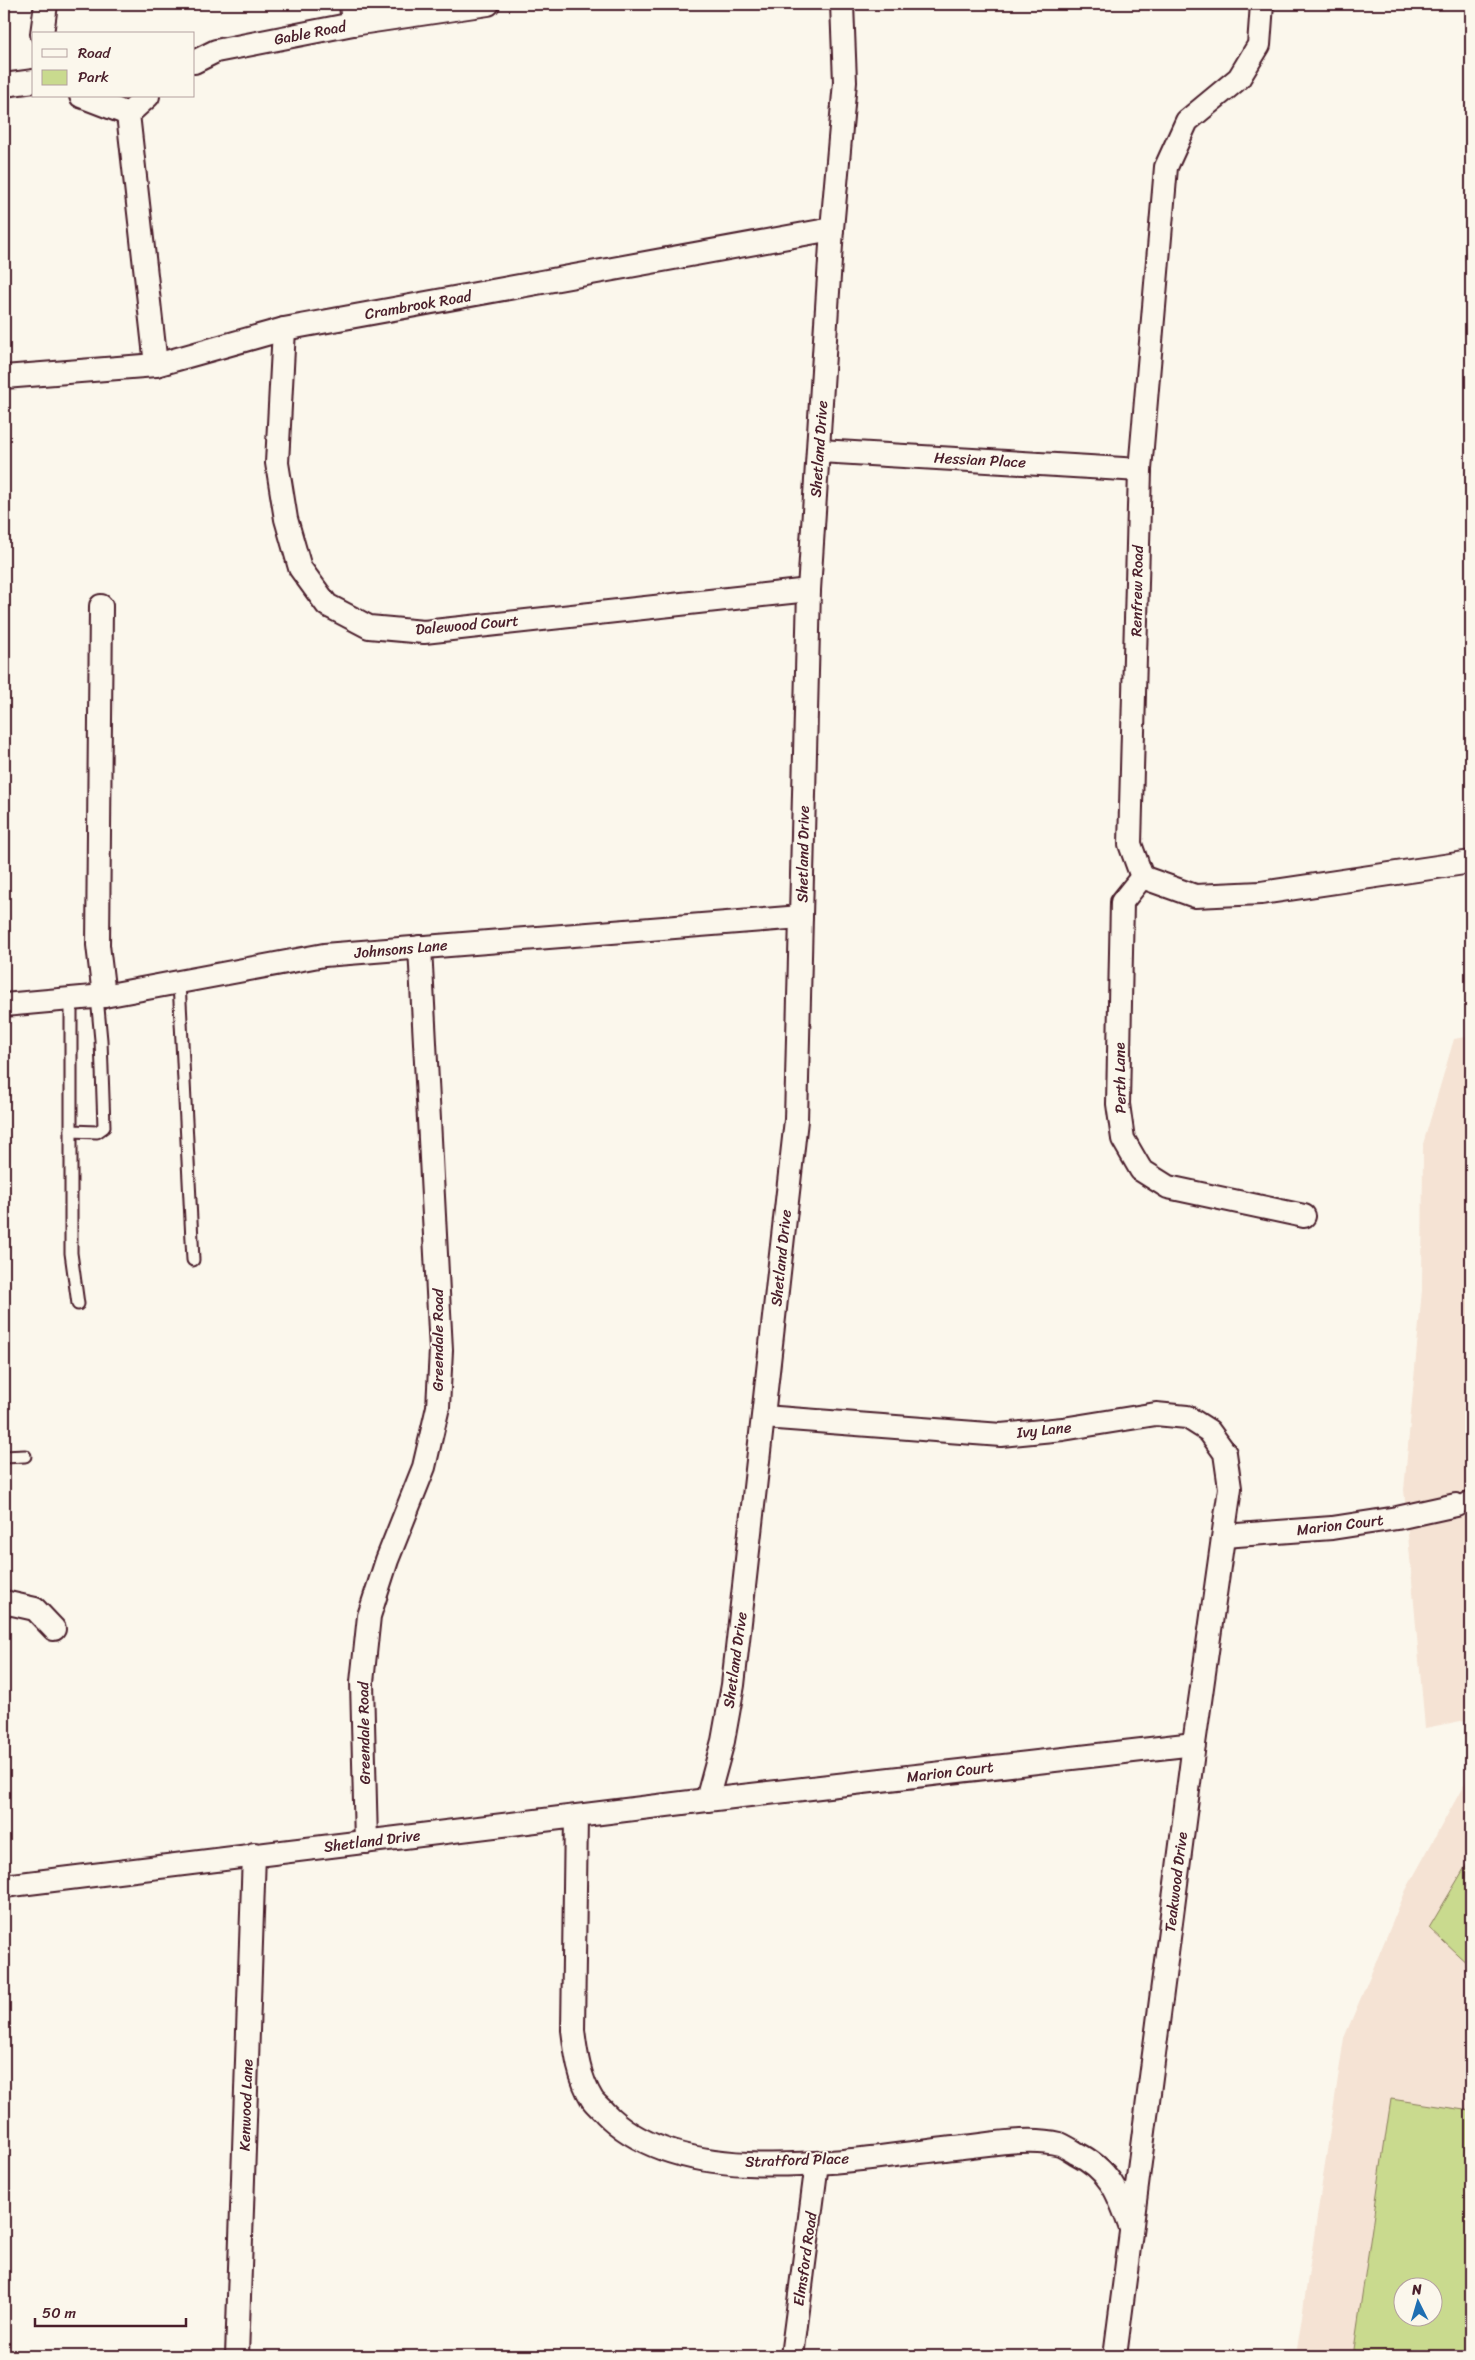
<svg xmlns="http://www.w3.org/2000/svg" width="1475" height="2360" viewBox="0 0 1475 2360" font-family="Sriracha,sans-serif">
  <style>
    .built { fill: #f5e3d4; fill-rule: evenodd }
    .green { fill: #c9da8e; stroke: #8a7c5c; fill-rule: evenodd }
    .lines { fill: none; stroke-linecap: round; stroke-linejoin: round }
    .lane-casing { stroke: #4a1f2b; stroke-width: 15 }
    .street-casing { stroke: #4a1f2b; stroke-width: 26 }
    .lane { stroke: #fbf7ec; stroke-width: 11 }
    .street { stroke: #fbf7ec; stroke-width: 22 }
    .labels { text-anchor: middle; dominant-baseline: central; stroke-width: 4; stroke-linejoin: round; paint-order: stroke }
    .street-label { font-size: 15px; fill: #4a1f2b; stroke: #fbf7ec }
  </style>
  <rect width="100%" height="100%" fill="#fbf7ec"/>
  <filter id="ink" filterUnits="userSpaceOnUse"><feTurbulence type="fractalNoise" baseFrequency=".02" numOctaves="2"/><feDisplacementMap in="SourceGraphic" scale="10" xChannelSelector="R" yChannelSelector="G"/><feConvolveMatrix kernelMatrix="1 2 1 2 8 2 1 2 1" color-interpolation-filters="sRGB"/></filter>
  <g filter="url(#ink)">
    <g class="built">
      <path d="M 1471,1036 L 1471,1719 L 1425,1728 L 1404,1490 L 1422,1290 L 1423,1144 L 1454,1039 Z"/>
      <path d="M 1471,1772 L 1471,2356 L 1296,2356 L 1344,2038 L 1406,1890 ZM 1402,2288 L 1432,2288 L 1432,2318 L 1402,2318 Z"/>
    </g>
    <g class="green">
      <path d="M 1471,1857 L 1471,1967 L 1429,1928 Z"/>
      <path d="M 1391,2099 L 1471,2111 L 1471,2356 L 1353,2356 ZM 1402,2288 L 1432,2288 L 1432,2318 L 1402,2318 Z"/>
    </g>
    <g class="lines">
      <defs>
        <g id="lane">
          <path d="M 179,982 L 193,1260"/>
          <path d="M 71,1000 L 71,1253 L 78,1304"/>
          <path d="M 71,1131 L 97,1132 L 104,1127 L 101,1040 L 97,997"/>
          <path d="M 4,1457 L 25,1456"/>
          <path d="M 1456,1505 L 1471,1496"/>
        </g>
        <g id="street">
          <path d="M 351,4 L 353,24"/>
          <path d="M 42,34 L 46,4"/>
          <path d="M 194,62 L 216,51 L 353,24 L 488,4"/>
          <path d="M 4,85 L 34,81"/>
          <path d="M 81,96 L 128,114"/>
          <path d="M 128,114 L 156,365"/>
          <path d="M 128,114 L 148,96"/>
          <path d="M 284,329 L 277,463 L 286,519 L 300,568 L 327,605 L 369,627 L 424,632 L 809,590"/>
          <path d="M 4,377 L 156,365 L 284,329 L 832,229"/>
          <path d="M 820,451 L 1140,470"/>
          <path d="M 101,606 L 98,945 L 104,996"/>
          <path d="M 1142,877 L 1130,844 L 1140,470 L 1166,167 L 1187,121 L 1239,78 L 1259,45 L 1262,4"/>
          <path d="M 1142,877 L 1122,902 L 1118,1104 L 1123,1139 L 1141,1170 L 1168,1187 L 1304,1216"/>
          <path d="M 1142,877 L 1195,896 L 1261,893 L 1471,862"/>
          <path d="M 4,1005 L 104,996 L 324,955 L 801,917"/>
          <path d="M 764,1417 L 1001,1435 L 1063,1429 L 1156,1414 L 1187,1417 L 1209,1431 L 1225,1453 L 1230,1488 L 1194,1744 L 1115,2356"/>
          <path d="M 1224,1536 L 1332,1528 L 1397,1518 L 1456,1505"/>
          <path d="M 4,1602 L 35,1609 L 54,1629"/>
          <path d="M 707,1800 L 723,1741 L 733,1685 L 796,1120 L 809,590 L 832,229 L 845,82 L 842,4"/>
          <path d="M 576,1817 L 573,2030 C 576,2054 579,2078 592,2099 C 595,2104 601,2108 605,2113 C 682,2193 854,2159 954,2148 C 987,2145 1028,2136 1060,2144 C 1065,2146 1071,2150 1076,2153 C 1110,2170 1118,2192 1130,2226"/>
          <path d="M 366,1842 L 362,1682 L 369,1616 L 387,1560 L 424,1467 L 438,1407 L 441,1350 L 420,947"/>
          <path d="M 4,1886 L 707,1800 L 1194,1744"/>
          <path d="M 237,2356 L 254,1854"/>
          <path d="M 792,2356 L 817,2163"/>
        </g>
      </defs>
      <use href="#lane" class="lane-casing"/>
      <use href="#street" class="street-casing"/>
      <use href="#lane" class="lane"/>
      <use href="#street" class="street"/>
    </g>
  </g>
  <g class="labels">
    <g class="street-label">
      <text transform="translate(310 33) rotate(-11)">Gable Road</text>
      <text transform="translate(418 305) rotate(-10)">Crambrook Road</text>
      <text transform="translate(819 449) rotate(-86)">Shetland Drive</text>
      <text transform="translate(980 460) rotate(3)">Hessian Place</text>
      <text transform="translate(1137 591) rotate(-89)">Renfrew Road</text>
      <text transform="translate(467 625) rotate(-5)">Dalewood Court</text>
      <text transform="translate(803 854) rotate(-89)">Shetland Drive</text>
      <text transform="translate(401 949) rotate(-5)">Johnsons Lane</text>
      <text transform="translate(1120 1078) rotate(-91)">Perth Lane</text>
      <text transform="translate(781 1258) rotate(-84)">Shetland Drive</text>
      <text transform="translate(438 1340) rotate(-90)">Greendale Road</text>
      <text transform="translate(1044 1430) rotate(-6)">Ivy Lane</text>
      <text transform="translate(1340 1525) rotate(-7)">Marion Court</text>
      <text transform="translate(735 1660) rotate(-82)">Shetland Drive</text>
      <text transform="translate(364 1733) rotate(-91)">Greendale Road</text>
      <text transform="translate(950 1772) rotate(-7)">Marion Court</text>
      <text transform="translate(372 1841) rotate(-7)">Shetland Drive</text>
      <text transform="translate(1176 1882) rotate(-83)">Teakwood Drive</text>
      <text transform="translate(246 2105) rotate(-88)">Kenwood Lane</text>
      <text transform="translate(797 2160) rotate(-2)">Stratford Place</text>
      <text transform="translate(805 2259) rotate(-82)">Elmsford Road</text>
    </g>
  </g>
  <rect width="1475" height="2360" fill="none" stroke="#fbf7ec" stroke-width="20"/>
  <rect x="10" y="10" width="1455" height="2340" fill="none" stroke="#4a1f2b" stroke-width="2" filter="url(#ink)"/>
  <rect x="32" y="32" width="162" height="65" fill="#fbf7ec" stroke="#b4a19f"/>
  <rect x="42" y="49" width="25" height="8" fill="#fbf7ec" stroke="#b4a19f"/>
  <text x="78" y="58" font-size="15" fill="#4a1f2b">Road</text>
  <rect x="42" y="70" width="25" height="15" fill="#c9da8e" stroke="#b4a19f"/>
  <text x="78" y="82" font-size="15" fill="#4a1f2b">Park</text>
  <g transform="translate(1418 2302) rotate(355)"><circle r="24" fill="#fbf7ec" stroke="#b4a19f"/>
  <path d="M0-4L9 19L0 12L-9 19Z" fill="#1f6fb2"/>
  <text y="-8" font-size="14" font-weight="bold" text-anchor="middle" fill="#4a1f2b">N</text>
  </g>
  <path d="M35 2318v8h151v-8" fill="none" stroke="#4a1f2b" stroke-width="2.5"/>
  <text x="42" y="2318" font-size="15" fill="#4a1f2b" stroke="#fbf7ec" stroke-width="4" paint-order="stroke">50 m</text>
</svg>
